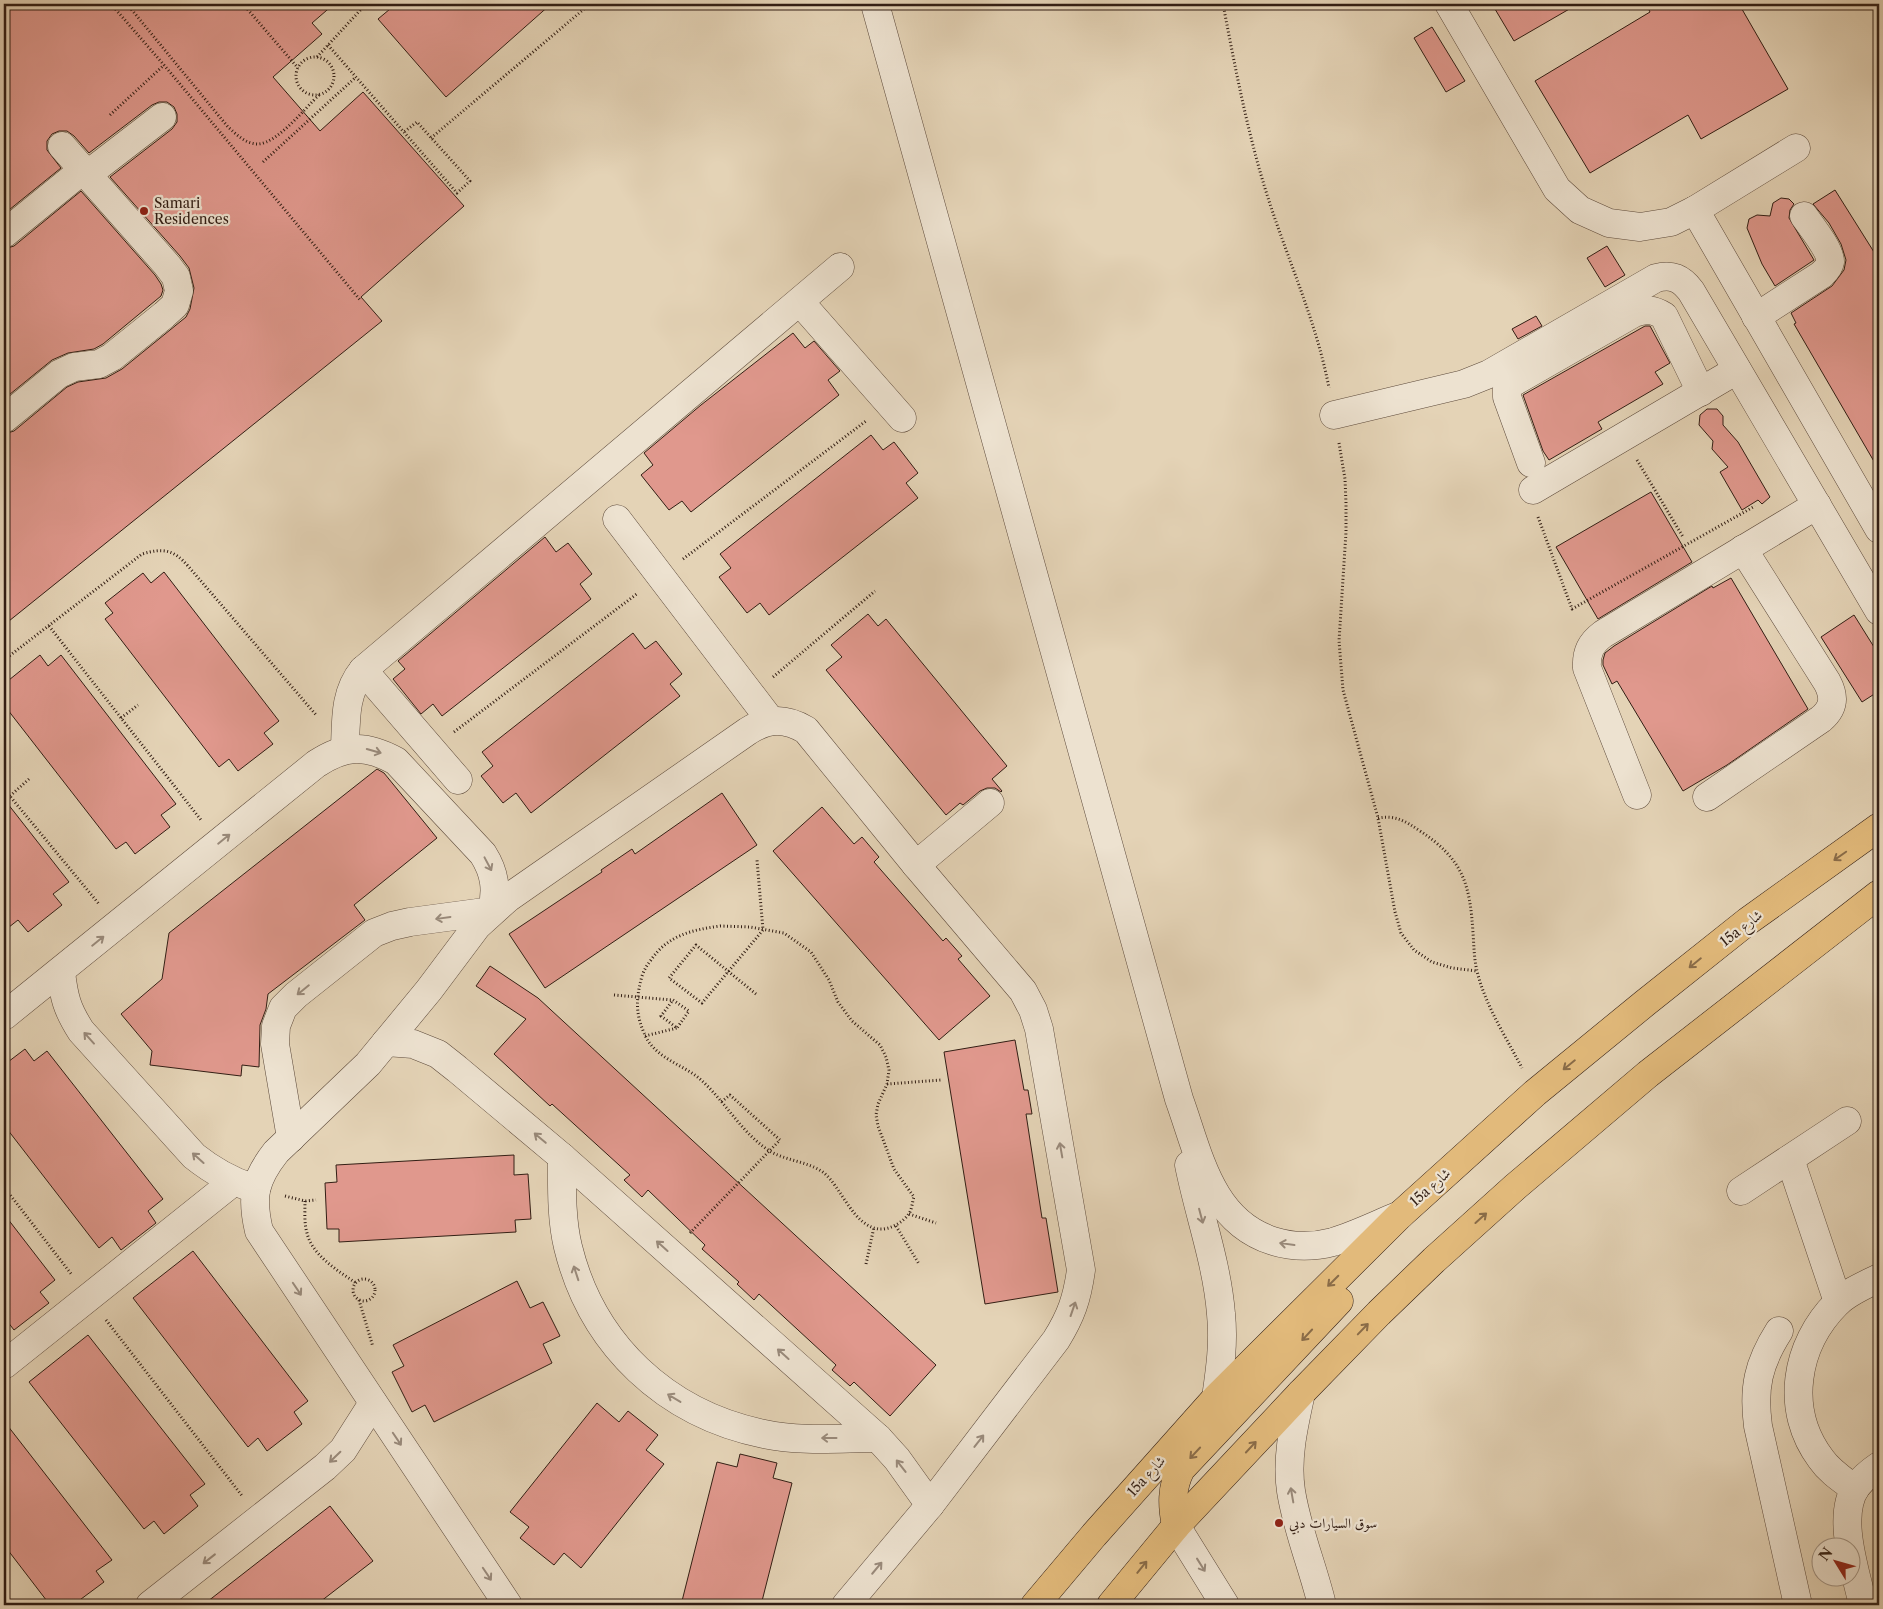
<svg xmlns="http://www.w3.org/2000/svg" width="1883" height="1609" viewBox="0 0 1883 1609" font-family="'Libre Caslon Text',Amiri,serif">
  <style>
    .building { fill: #e0988d; stroke: #321e14 }
    .lines { fill: none; stroke-linecap: round; stroke-linejoin: round }
    .minor-casing { stroke: #5e4b3c; stroke-width: 29 }
    .major-casing { stroke: #321e14; stroke-width: 29 }
    .path { stroke: #321e14; stroke-width: 3; stroke-dasharray: 1 2.5; stroke-linecap: butt }
    .minor { stroke: #ede2d0; stroke-width: 28 }
    .major { stroke: #e2ba7b; stroke-width: 28 }
    .oneway { stroke: #998a7b }
    .oneway2 { stroke: #8a6c48 }
    .poi-dot { fill: #8f2418; stroke: #ede2d0; stroke-width: 2 }
    .labels { text-anchor: middle; dominant-baseline: central; stroke-width: 4.5; stroke-linejoin: round; paint-order: stroke }
    .poi-label { font-size: 14px; fill: #321e14; stroke: #ede2d0; text-anchor: start }
    .street-label { font-size: 14px; fill: #321e14; stroke: #ede2d0 }
  </style>
  <rect width="100%" height="100%" fill="#e4d3b6"/>
  <filter id="stains"><feTurbulence type="fractalNoise" baseFrequency=".004" numOctaves="4"/><feColorMatrix values="0 0 0 0 .2 0 0 0 0 .09 0 0 0 0 .02 0 0 0 .5 -.17"/></filter>
  <radialGradient id="worn" r=".72"><stop offset=".6" stop-color="#630" stop-opacity="0"/><stop offset="1" stop-color="#630" stop-opacity=".3"/></radialGradient>
  <g class="building">
    <path d="M 4,4 L 334,4 L 312,23 L 322,34 L 273,77 L 320,131 L 363,92 L 464,206 L 361,297 L 382,321 L 4,625 L 4,434 L 14,431 L 67,387 L 78,382 L 106,378 L 122,369 L 186,317 L 190,309 L 194,288 L 189,268 L 180,256 L 110,177 L 172,129 L 177,122 L 177,114 L 174,107 L 167,102 L 159,102 L 152,105 L 89,153 L 74,136 L 67,131 L 59,131 L 52,134 L 47,141 L 47,150 L 61,168 L 4,214 Z"/>
    <path d="M 396,4 L 551,4 L 446,97 L 378,19 Z"/>
    <path d="M 1492,4 L 1578,4 L 1514,41 Z"/>
    <path d="M 1646,4 L 1739,4 L 1788,89 L 1701,139 L 1688,115 L 1590,173 L 1535,81 L 1650,12 Z"/>
    <path d="M 1432,27 L 1465,81 L 1446,92 L 1414,38 Z"/>
    <path d="M 1835,190 L 1879,260 L 1879,470 L 1794,324 L 1796,323 L 1791,313 L 1832,286 L 1844,270 L 1846,260 L 1841,244 L 1829,223 L 1813,204 Z"/>
    <path d="M 81,191 L 155,275 L 161,284 L 163,290 L 161,296 L 103,344 L 94,349 L 68,353 L 52,360 L 4,399 L 4,249 L 14,246 Z"/>
    <path d="M 1781,198 L 1789,199 L 1794,204 L 1790,210 L 1789,218 L 1814,260 L 1775,286 L 1762,264 L 1747,228 L 1749,219 L 1757,215 L 1770,216 L 1773,203 Z"/>
    <path d="M 1607,246 L 1625,275 L 1605,287 L 1587,258 Z"/>
    <path d="M 1536,316 L 1542,326 L 1518,339 L 1512,329 Z"/>
    <path d="M 1645,326 L 1650,326 L 1670,363 L 1655,372 L 1663,384 L 1598,422 L 1602,429 L 1549,460 L 1543,451 L 1523,395 Z"/>
    <path d="M 793,333 L 805,348 L 814,341 L 840,371 L 828,380 L 839,395 L 691,512 L 682,501 L 669,510 L 641,475 L 653,465 L 644,453 L 701,405 Z"/>
    <path d="M 1707,409 L 1717,409 L 1723,416 L 1723,425 L 1738,442 L 1770,497 L 1762,504 L 1758,500 L 1742,510 L 1720,472 L 1728,467 L 1712,449 L 1713,441 L 1699,425 L 1700,415 Z"/>
    <path d="M 871,435 L 883,450 L 894,442 L 918,473 L 906,483 L 918,498 L 769,615 L 760,603 L 747,613 L 719,577 L 731,568 L 720,554 Z"/>
    <path d="M 1651,492 L 1692,562 L 1598,619 L 1556,547 Z"/>
    <path d="M 545,537 L 556,552 L 568,543 L 592,574 L 580,584 L 591,599 L 442,716 L 433,704 L 421,714 L 393,679 L 405,669 L 398,661 Z"/>
    <path d="M 164,572 L 279,721 L 264,733 L 273,744 L 238,771 L 229,759 L 219,767 L 105,619 L 113,613 L 105,603 L 143,573 L 151,583 Z"/>
    <path d="M 1731,578 L 1808,709 L 1727,765 L 1683,791 L 1617,681 L 1612,684 L 1603,665 L 1603,660 L 1605,653 L 1614,646 L 1712,586 L 1713,588 Z"/>
    <path d="M 868,614 L 878,626 L 886,619 L 1007,766 L 992,779 L 1002,791 L 1001,792 L 995,788 L 987,788 L 980,791 L 963,805 L 960,803 L 946,815 L 826,670 L 842,657 L 831,645 Z"/>
    <path d="M 1854,615 L 1879,655 L 1879,691 L 1862,702 L 1821,637 Z"/>
    <path d="M 633,633 L 645,649 L 656,641 L 682,674 L 670,684 L 680,696 L 531,813 L 516,793 L 503,803 L 481,776 L 493,766 L 482,752 Z"/>
    <path d="M 40,655 L 48,666 L 61,655 L 176,804 L 161,815 L 170,827 L 135,854 L 126,842 L 116,849 L 4,705 L 4,684 Z"/>
    <path d="M 377,769 L 384,773 L 437,838 L 354,905 L 365,920 L 268,994 L 266,1009 L 260,1025 L 259,1067 L 242,1065 L 241,1076 L 150,1065 L 152,1051 L 121,1014 L 162,979 L 169,933 Z"/>
    <path d="M 722,793 L 757,845 L 545,988 L 509,934 L 602,872 L 601,870 L 632,849 L 635,854 Z"/>
    <path d="M 4,799 L 69,882 L 53,894 L 62,905 L 28,932 L 18,920 L 4,931 Z"/>
    <path d="M 822,807 L 854,844 L 862,837 L 879,857 L 874,862 L 943,941 L 946,938 L 962,956 L 958,959 L 990,996 L 939,1040 L 773,851 Z"/>
    <path d="M 490,966 L 538,998 L 936,1365 L 890,1416 L 854,1382 L 850,1386 L 832,1370 L 836,1365 L 759,1294 L 754,1300 L 737,1284 L 739,1282 L 702,1249 L 705,1245 L 648,1190 L 642,1197 L 624,1180 L 630,1175 L 552,1104 L 550,1106 L 494,1054 L 526,1019 L 476,986 Z"/>
    <path d="M 1015,1040 L 1024,1090 L 1028,1090 L 1032,1114 L 1026,1114 L 1042,1218 L 1046,1218 L 1058,1292 L 985,1304 L 944,1052 Z"/>
    <path d="M 25,1049 L 34,1061 L 47,1051 L 163,1199 L 148,1211 L 156,1223 L 121,1250 L 112,1237 L 99,1248 L 4,1125 L 4,1065 Z"/>
    <path d="M 514,1155 L 514,1175 L 528,1174 L 531,1219 L 515,1220 L 516,1232 L 339,1242 L 339,1229 L 327,1229 L 325,1183 L 337,1182 L 336,1165 Z"/>
    <path d="M 4,1214 L 55,1280 L 40,1292 L 49,1303 L 14,1330 L 4,1317 Z"/>
    <path d="M 193,1251 L 308,1401 L 294,1412 L 302,1424 L 267,1451 L 258,1438 L 248,1447 L 133,1298 Z"/>
    <path d="M 517,1281 L 530,1308 L 543,1302 L 560,1336 L 543,1344 L 552,1363 L 434,1422 L 425,1405 L 412,1412 L 392,1372 L 404,1366 L 393,1345 Z"/>
    <path d="M 88,1335 L 205,1484 L 190,1495 L 198,1506 L 164,1534 L 154,1521 L 144,1529 L 29,1382 Z"/>
    <path d="M 597,1403 L 619,1422 L 628,1411 L 658,1435 L 646,1450 L 664,1464 L 581,1568 L 564,1553 L 554,1565 L 520,1538 L 529,1527 L 510,1512 Z"/>
    <path d="M 4,1421 L 112,1560 L 96,1571 L 104,1582 L 73,1605 L 50,1605 L 4,1545 Z"/>
    <path d="M 740,1454 L 777,1463 L 773,1478 L 792,1483 L 761,1605 L 681,1605 L 717,1462 L 737,1467 Z"/>
    <path d="M 330,1506 L 373,1561 L 316,1605 L 203,1605 Z"/>
  </g>
  <g class="lines">
    <defs>
      <g id="minor">
        <path d="M 875,4 L 1179,1099 C 1199,1154 1210,1221 1273,1241 C 1292,1247 1314,1247 1333,1242 C 1356,1235 1378,1224 1400,1215"/>
        <path d="M 1449,4 L 1557,189 L 1580,210 L 1609,223 L 1640,227 L 1671,222 L 1695,210 L 1796,148"/>
        <path d="M 88,174 L 162,117"/>
        <path d="M 1695,210 L 1879,529"/>
        <path d="M 4,234 L 84,169"/>
        <path d="M 800,302 L 902,418"/>
        <path d="M 1756,317 L 1821,275 C 1825,271 1829,268 1830,262 C 1831,251 1811,226 1804,216"/>
        <path d="M 1334,415 L 1464,384 L 1489,374 L 1656,278 C 1672,274 1681,278 1691,291 L 1879,611"/>
        <path d="M 4,419 L 59,374 L 74,367 L 99,364 L 112,357 L 164,315 L 175,305 L 179,291 L 176,277 L 167,265 L 62,146"/>
        <path d="M 1531,463 L 1507,397 L 1507,389 L 1512,383 L 1634,313 C 1646,309 1653,309 1664,316 L 1701,392"/>
        <path d="M 1533,490 L 1737,370"/>
        <path d="M 617,519 L 771,721"/>
        <path d="M 363,670 L 458,780"/>
        <path d="M 345,750 C 346,721 344,693 363,670 L 840,267"/>
        <path d="M 1637,795 L 1587,668 C 1586,652 1591,643 1603,634 L 1817,505"/>
        <path d="M 1707,797 L 1821,719 C 1834,708 1835,697 1827,682 L 1743,549"/>
        <path d="M 916,865 L 990,803"/>
        <path d="M 61,972 C 64,998 67,1009 81,1031 L 194,1156 C 214,1172 232,1182 256,1189"/>
        <path d="M 4,1016 L 316,764 C 345,745 365,744 396,761 L 483,854 C 495,873 497,889 492,911 L 410,922 L 392,926 L 374,933 L 296,995 L 283,1008 L 276,1026 L 275,1044 L 291,1138"/>
        <path d="M 386,1042 L 413,1044 L 438,1054 L 457,1069 L 562,1157 L 878,1438 L 897,1459 L 930,1505"/>
        <path d="M 562,1157 C 562,1187 561,1218 568,1247 C 592,1345 666,1414 764,1434 C 801,1442 841,1438 878,1438"/>
        <path d="M 1790,1159 L 1838,1302"/>
        <path d="M 1189,1165 C 1199,1215 1217,1263 1221,1314 C 1224,1343 1220,1370 1216,1398"/>
        <path d="M 1741,1191 L 1847,1121"/>
        <path d="M 1779,1331 C 1758,1364 1753,1388 1758,1426 L 1798,1605"/>
        <path d="M 4,1365 L 233,1182"/>
        <path d="M 1301,1393 C 1294,1425 1286,1458 1291,1491 C 1297,1530 1313,1567 1322,1605"/>
        <path d="M 1855,1489 C 1843,1480 1830,1472 1821,1459 C 1784,1410 1795,1345 1837,1303 C 1848,1292 1865,1285 1879,1278"/>
        <path d="M 1176,1526 L 1225,1605"/>
        <path d="M 150,1605 L 325,1467 L 343,1450 L 373,1403"/>
        <path d="M 508,1605 L 259,1231 C 251,1197 254,1180 276,1152 L 368,1064 L 429,990 L 477,926 L 508,898 L 748,731 C 769,718 785,718 806,730 L 916,865 L 1023,991 L 1033,1010 L 1039,1029 L 1081,1270 C 1077,1299 1071,1316 1056,1340 L 930,1505 L 846,1605"/>
        <path d="M 1863,1605 C 1856,1572 1836,1517 1856,1487 C 1863,1478 1870,1472 1879,1466"/>
      </g>
      <g id="major">
        <path d="M 1176,1526 C 1172,1506 1171,1488 1181,1469 L 1339,1301"/>
        <path d="M 1035,1605 L 1094,1535 L 1216,1398 L 1400,1215 L 1535,1093 L 1645,1003 L 1748,921 L 1879,827"/>
        <path d="M 1111,1605 L 1176,1526 L 1301,1393 L 1379,1313 L 1434,1260 L 1515,1187 L 1648,1074 L 1879,894"/>
      </g>
    </defs>
    <use href="#minor" class="minor-casing"/>
    <use href="#major" class="major-casing"/>
    <g class="path">
      <path d="M 111,4 L 164,65 L 361,301"/>
      <path d="M 127,4 L 228,127 C 237,135 246,144 258,144 C 278,143 305,108 319,95"/>
      <path d="M 243,4 L 298,68"/>
      <path d="M 1223,4 C 1236,72 1249,141 1271,207 C 1291,267 1317,325 1329,388"/>
      <path d="M 328,45 L 457,193 L 470,181 L 417,122 L 404,132"/>
      <path d="M 317,57 L 366,4"/>
      <circle cx="315" cy="76" r="19"/>
      <path d="M 110,115 L 164,65"/>
      <path d="M 431,138 L 590,4"/>
      <path d="M 263,162 L 356,77"/>
      <path d="M 1339,443 L 1345,479 L 1346,503 L 1346,532 L 1339,641 L 1343,690 L 1378,818 L 1395,912 L 1401,933 L 1414,950 L 1432,962 L 1452,968 L 1477,971"/>
      <path d="M 1637,460 L 1683,537"/>
      <path d="M 1538,517 L 1572,609 L 1755,506"/>
      <path d="M 683,559 L 866,421"/>
      <path d="M 49,626 L 201,820"/>
      <path d="M 4,660 L 142,554 C 163,548 173,549 188,566 L 317,716"/>
      <path d="M 773,677 L 875,591"/>
      <path d="M 121,718 L 138,705"/>
      <path d="M 454,732 L 638,593"/>
      <path d="M 4,789 L 99,904"/>
      <path d="M 10,796 L 29,779"/>
      <path d="M 1378,818 C 1396,815 1405,821 1420,831 C 1463,859 1470,884 1473,933 C 1474,946 1474,959 1477,971 C 1485,1005 1506,1037 1522,1068"/>
      <path d="M 720,926 L 750,927 L 784,933 L 811,952 L 829,980 L 838,1002 L 852,1021 L 880,1045 L 886,1057 L 889,1070 L 887,1084 L 878,1104 L 876,1115 L 878,1126 L 894,1169 L 914,1197 C 912,1202 912,1211 908,1215 C 902,1223 889,1230 879,1229 C 853,1226 842,1188 824,1173 C 808,1161 785,1161 768,1150 C 740,1131 725,1101 700,1079 C 682,1064 655,1058 645,1035 C 635,1014 636,998 642,976 C 644,970 647,965 651,960 C 668,935 692,930 720,926 Z"/>
      <path d="M 756,994 L 696,945 L 669,978 L 702,1003 L 763,930 L 757,860"/>
      <path d="M 614,995 L 672,1000"/>
      <path d="M 673,1000 L 689,1011 L 677,1028 L 661,1016 Z"/>
      <path d="M 645,1036 L 677,1028"/>
      <path d="M 887,1084 L 941,1080"/>
      <path d="M 4,1187 L 72,1275"/>
      <path d="M 285,1196 L 305,1201 L 316,1200"/>
      <path d="M 305,1201 C 305,1211 304,1223 307,1233 C 312,1255 338,1271 356,1283"/>
      <path d="M 909,1214 L 936,1223"/>
      <path d="M 896,1226 L 919,1264"/>
      <path d="M 690,1233 L 780,1140 L 730,1095 L 721,1102"/>
      <path d="M 866,1264 L 874,1227"/>
      <circle cx="364" cy="1290" r="11"/>
      <path d="M 359,1300 L 373,1347"/>
      <path d="M 106,1320 L 243,1497"/>
    </g>
    <use href="#minor" class="minor"/>
    <use href="#major" class="major"/>
  </g>
  <defs><path id="oneway-shaft" d="M-6 0H5M1.5-3L5.5 0L1.5 3" fill="none" stroke-width="1.6" stroke-linecap="round" stroke-linejoin="round" transform="scale(1.25)"/></defs>
  <g class="oneway">
    <use href="#oneway-shaft" transform="translate(374 751) rotate(16)"/>
    <use href="#oneway-shaft" transform="translate(224 839) rotate(-39)"/>
    <use href="#oneway-shaft" transform="translate(488 864) rotate(62)"/>
    <use href="#oneway-shaft" transform="translate(443 918) rotate(172)"/>
    <use href="#oneway-shaft" transform="translate(98 941) rotate(-39)"/>
    <use href="#oneway-shaft" transform="translate(303 990) rotate(141)"/>
    <use href="#oneway-shaft" transform="translate(89 1038) rotate(-132)"/>
    <use href="#oneway-shaft" transform="translate(540 1138) rotate(-140)"/>
    <use href="#oneway-shaft" transform="translate(1061 1150) rotate(-100)"/>
    <use href="#oneway-shaft" transform="translate(198 1158) rotate(-138)"/>
    <use href="#oneway-shaft" transform="translate(1201 1216) rotate(75)"/>
    <use href="#oneway-shaft" transform="translate(1287 1244) rotate(-172)"/>
    <use href="#oneway-shaft" transform="translate(662 1246) rotate(-138)"/>
    <use href="#oneway-shaft" transform="translate(576 1273) rotate(-108)"/>
    <use href="#oneway-shaft" transform="translate(297 1289) rotate(56)"/>
    <use href="#oneway-shaft" transform="translate(1073 1309) rotate(-71)"/>
    <use href="#oneway-shaft" transform="translate(783 1354) rotate(-138)"/>
    <use href="#oneway-shaft" transform="translate(674 1398) rotate(-149)"/>
    <use href="#oneway-shaft" transform="translate(829 1438) rotate(-180)"/>
    <use href="#oneway-shaft" transform="translate(397 1439) rotate(56)"/>
    <use href="#oneway-shaft" transform="translate(979 1441) rotate(-52)"/>
    <use href="#oneway-shaft" transform="translate(335 1457) rotate(136)"/>
    <use href="#oneway-shaft" transform="translate(901 1466) rotate(-128)"/>
    <use href="#oneway-shaft" transform="translate(1292 1495) rotate(-100)"/>
    <use href="#oneway-shaft" transform="translate(209 1559) rotate(142)"/>
    <use href="#oneway-shaft" transform="translate(1201 1565) rotate(58)"/>
    <use href="#oneway-shaft" transform="translate(877 1568) rotate(-50)"/>
    <use href="#oneway-shaft" transform="translate(487 1574) rotate(56)"/>
  </g>
  <g class="oneway2">
    <use href="#oneway-shaft" transform="translate(1840 856) rotate(145)"/>
    <use href="#oneway-shaft" transform="translate(1695 963) rotate(141)"/>
    <use href="#oneway-shaft" transform="translate(1569 1065) rotate(141)"/>
    <use href="#oneway-shaft" transform="translate(1481 1218) rotate(-42)"/>
    <use href="#oneway-shaft" transform="translate(1333 1281) rotate(135)"/>
    <use href="#oneway-shaft" transform="translate(1363 1329) rotate(-46)"/>
    <use href="#oneway-shaft" transform="translate(1307 1335) rotate(133)"/>
    <use href="#oneway-shaft" transform="translate(1251 1447) rotate(-47)"/>
    <use href="#oneway-shaft" transform="translate(1195 1453) rotate(133)"/>
    <use href="#oneway-shaft" transform="translate(1142 1567) rotate(-51)"/>
  </g>
  <g class="poi-dot">
    <circle cx="144" cy="211" r="5"/>
    <circle cx="1279" cy="1523" r="5"/>
  </g>
  <g class="labels">
    <g class="poi-label">
      <text x="154" y="203">Samari<tspan x="154" dy="16">Residences</tspan></text>
      <text x="1289" y="1523">سوق السيارات دبي</text>
    </g>
    <g class="street-label">
      <text transform="translate(1741 928) rotate(-38)">15a شارع</text>
      <text transform="translate(1430 1187) rotate(-42)">15a شارع</text>
      <text transform="translate(1146 1476) rotate(-48)">15a شارع</text>
    </g>
  </g>
  <rect width="1883" height="1609" fill="none" stroke="#e4d3b6" stroke-width="20"/>
  <rect x="5" y="5" width="1873" height="1599" fill="none" stroke="#321e14" stroke-width="2.5"/>
  <rect x="10" y="10" width="1863" height="1589" fill="none" stroke="#321e14"/>
  <g transform="translate(1836 1562) rotate(307)"><circle r="24" fill="#ede2d0" stroke="#a29485"/>
  <path d="M0-4L9 19L0 12L-9 19Z" fill="#8f2418"/>
  <text y="-8" font-size="14" font-weight="bold" text-anchor="middle" fill="#321e14">N</text>
  </g>
  <rect width="100%" height="100%" filter="url(#stains)"/>
  <rect width="100%" height="100%" fill="url(#worn)"/>
</svg>
